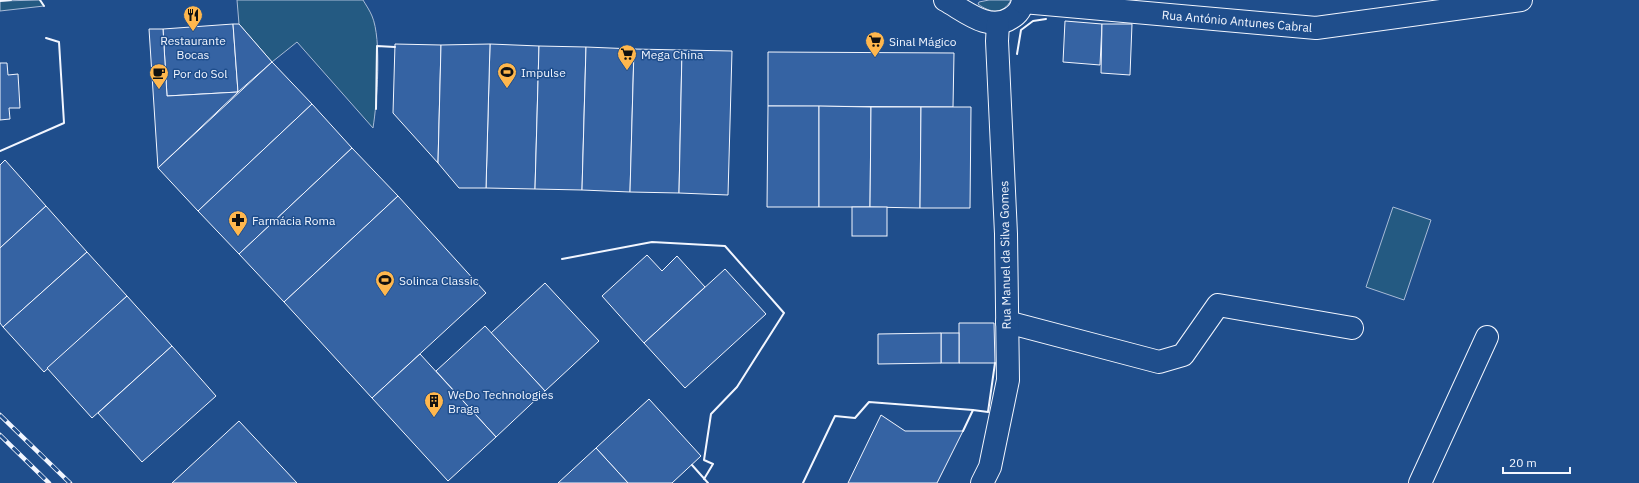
<svg xmlns="http://www.w3.org/2000/svg" width="1639" height="483" viewBox="0 0 1639 483" font-family="'IBM Plex Sans',sans-serif">
  <style>
    .green { fill: #245a82; stroke: #a8bbd7 }
    .building { fill: #3563a3; stroke: #f2f6ff }
    .lines { fill: none; stroke-linecap: round; stroke-linejoin: round }
    .minor-casing { stroke: #f2f6ff; stroke-width: 24 }
    .minor { stroke: #1f4e8c; stroke-width: 22 }
    .rail-casing { stroke: #f2f6ff; stroke-width: 4.5 }
    .rail { stroke: #1f4e8c; stroke-width: 3; stroke-dasharray: 9; stroke-linecap: butt }
    .wall { stroke: #f2f6ff; stroke-width: 2 }
    .labels { text-anchor: middle; dominant-baseline: central; stroke-width: 3; stroke-linejoin: round; paint-order: stroke }
    .street-label { font-size: 12px; fill: #f2f6ff; stroke: #1f4e8c }
    .poi-label { font-size: 12px; fill: #f2f6ff; stroke: #1f4e8c; text-anchor: start }
  </style>
  <rect width="100%" height="100%" fill="#1f4e8c"/>
  <g class="green">
    <path d="M 40,0 L 44,6 L 0,11 L 0,1 Z"/>
    <path d="M 237,0 L 363,0 C 366,5 370,11 372,16 C 382,39 377,103 373,128 L 297,42 L 272,62 L 239,24 Z"/>
    <path d="M 989,0 L 1011,0 C 1003,15 990,13 978,4 L 979,2 Z"/>
    <path d="M 1393,207 L 1431,220 L 1404,300 L 1366,287 Z"/>
  </g>
  <g class="building">
    <path d="M 1065,21 L 1102,24 L 1100,65 L 1063,62 Z"/>
    <path d="M 233,24 L 238,92 L 167,96 L 163,29 Z"/>
    <path d="M 233,24 L 239,24 L 272,62 L 238,92 Z"/>
    <path d="M 1102,24 L 1132,24 L 1130,75 L 1101,73 Z"/>
    <path d="M 149,29 L 163,29 L 167,96 L 238,92 L 158,168 Z"/>
    <path d="M 395,44 L 441,45 L 438,163 L 393,113 Z"/>
    <path d="M 490,44 L 539,46 L 535,189 L 486,188 Z"/>
    <path d="M 490,44 L 486,188 L 459,188 L 438,163 L 441,45 Z"/>
    <path d="M 539,46 L 586,47 L 582,190 L 535,189 Z"/>
    <path d="M 586,47 L 634,49 L 630,192 L 582,190 Z"/>
    <path d="M 634,49 L 682,50 L 679,193 L 630,192 Z"/>
    <path d="M 682,50 L 732,51 L 728,195 L 679,193 Z"/>
    <path d="M 768,52 L 954,53 L 953,107 L 768,106 Z"/>
    <path d="M 272,62 L 312,104 L 198,211 L 158,168 Z"/>
    <path d="M 0,63 L 7,63 L 8,75 L 18,74 L 20,108 L 9,108 L 10,119 L 0,120 Z"/>
    <path d="M 312,104 L 352,148 L 239,254 L 198,211 Z"/>
    <path d="M 768,106 L 819,106 L 819,207 L 767,207 Z"/>
    <path d="M 819,106 L 871,107 L 870,207 L 819,207 Z"/>
    <path d="M 871,107 L 921,107 L 920,208 L 870,207 Z"/>
    <path d="M 921,107 L 971,107 L 970,208 L 920,208 Z"/>
    <path d="M 352,148 L 398,196 L 284,302 L 239,254 Z"/>
    <path d="M 5,160 L 46,206 L 0,248 L 0,165 Z"/>
    <path d="M 398,196 L 486,293 L 372,398 L 284,302 Z"/>
    <path d="M 46,206 L 87,252 L 3,327 L 0,323 L 0,248 Z"/>
    <rect x="852" y="207" width="35" height="29"/>
    <path d="M 87,252 L 127,296 L 44,372 L 3,327 Z"/>
    <path d="M 647,255 L 662,271 L 677,256 L 705,287 L 644,343 L 602,296 Z"/>
    <path d="M 725,269 L 766,314 L 685,388 L 644,343 Z"/>
    <path d="M 545,283 L 599,341 L 545,391 L 491,333 Z"/>
    <path d="M 127,296 L 172,346 L 92,418 L 47,368 Z"/>
    <path d="M 959,323 L 994,323 L 995,363 L 959,363 Z"/>
    <path d="M 485,326 L 545,391 L 496,437 L 436,371 Z"/>
    <rect x="941" y="333" width="18" height="30"/>
    <path d="M 941,333 L 941,363 L 878,364 L 878,334 Z"/>
    <path d="M 172,346 L 216,396 L 142,462 L 98,413 Z"/>
    <path d="M 420,354 L 496,437 L 448,481 L 372,398 Z"/>
    <path d="M 649,399 L 701,456 L 672,483 L 628,483 L 596,448 Z"/>
    <path d="M 881,415 L 905,431 L 963,431 L 937,483 L 848,483 Z"/>
    <path d="M 239,421 L 297,483 L 172,483 Z"/>
    <path d="M 596,448 L 628,483 L 558,483 Z"/>
  </g>
  <g class="lines">
    <defs>
      <g id="minor">
        <path d="M 945,0 C 964,10 989,33 1011,18 C 1018,14 1022,7 1023,0"/>
        <path d="M 1023,2 L 1316,28 L 1521,0"/>
        <path d="M 1007,322 L 1159,362 L 1183,355 L 1218,305 L 1352,328"/>
        <path d="M 982,483 L 990,467 L 1008,380 L 1006,234 L 997,41 L 998,23"/>
        <path d="M 1420,483 L 1487,337"/>
      </g>
    </defs>
    <use href="#minor" class="minor-casing"/>
    <use href="#minor" class="minor"/>
    <defs>
      <g id="rail">
        <path d="M 0,415 L 70,483"/>
        <path d="M 0,435 L 49,483"/>
      </g>
    </defs>
    <use href="#rail" class="rail-casing"/>
    <use href="#rail" class="rail"/>
    <g class="wall">
      <path d="M 40,0 L 44,6"/>
      <path d="M 0,1 L 11,0"/>
      <path d="M 1017,54 L 1021,30 L 1033,21 L 1046,19"/>
      <path d="M 376,109 L 377,46 L 395,47"/>
      <path d="M 0,151 L 64,123 L 59,42 L 46,38"/>
      <path d="M 562,259 L 652,242 L 725,246 L 784,313 L 737,387 L 711,414 L 704,460 L 713,464 L 704,479"/>
      <path d="M 963,431 L 973,410 L 988,412 L 995,363"/>
      <path d="M 692,465 L 708,483"/>
      <path d="M 803,483 L 835,416 L 855,418 L 869,402 L 973,410"/>
    </g>
  </g>
  <defs>
    <symbol id="restaurant-pin" viewBox="-11 -11 22 30"><path d="M0 17L-7.5 6A9.5 9.5 0 1 1 7.5 6Z" fill="#ffb74d" stroke="#1f4e8c"/><path d="M-5-6h1v4h1v-4h1v4h1v-4h1v5L-1.5 .5V6h-2V.5L-5-1ZM5-6V6H3V1.5H1.5Q1.5-4 5-6Z" fill="#111"/></symbol>
    <symbol id="supermarket-pin" viewBox="-11 -11 22 30"><path d="M0 17L-7.5 6A9.5 9.5 0 1 1 7.5 6Z" fill="#ffb74d" stroke="#1f4e8c"/><path d="M-6-5.5h2.5l.6 2H6L4.5 2H-2.5L-4.4-4H-6ZM-1.5 3.2a1.3 1.3 0 1 0 .1 0ZM3 3.2a1.3 1.3 0 1 0 .1 0Z" fill="#111"/></symbol>
    <symbol id="stadium-pin" viewBox="-11 -11 22 30"><path d="M0 17L-7.5 6A9.5 9.5 0 1 1 7.5 6Z" fill="#ffb74d" stroke="#1f4e8c"/><path d="M0-5a6.5 5 0 1 0 0 10a6.5 5 0 1 0 0-10ZM-3.5-1.8h7v3.6h-7Z" fill="#111"/></symbol>
    <symbol id="cafe-pin" viewBox="-11 -11 22 30"><path d="M0 17L-7.5 6A9.5 9.5 0 1 1 7.5 6Z" fill="#ffb74d" stroke="#1f4e8c"/><path d="M-5.5-4.5H6V0H3Q3 3.5 0 3.5H-2.5Q-5.5 3.5-5.5 0ZM3-3.2v2h1.7v-2ZM-6 4.5H4V6H-6Z" fill="#111"/></symbol>
    <symbol id="pharmacy-pin" viewBox="-11 -11 22 30"><path d="M0 17L-7.5 6A9.5 9.5 0 1 1 7.5 6Z" fill="#ffb74d" stroke="#1f4e8c"/><path d="M-2-6h4v4h4v4h-4v4h-4v-4h-4v-4h4Z" fill="#111"/></symbol>
    <symbol id="building-pin" viewBox="-11 -11 22 30"><path d="M0 17L-7.5 6A9.5 9.5 0 1 1 7.5 6Z" fill="#ffb74d" stroke="#1f4e8c"/><path d="M-4-6H4V6H1V3H-1V6H-4ZM-2.5-4.3h1.7v1.8h-1.7ZM.8-4.3h1.7v1.8H.8ZM-2.5-1h1.7V.8h-1.7ZM.8-1h1.7V.8H.8Z" fill="#111"/></symbol>
  </defs>
  <g fill-rule="evenodd">
    <use href="#restaurant-pin" x="182" y="4" width="22" height="30"/>
    <use href="#supermarket-pin" x="864" y="30" width="22" height="30"/>
    <use href="#supermarket-pin" x="616" y="43" width="22" height="30"/>
    <use href="#stadium-pin" x="496" y="61" width="22" height="30"/>
    <use href="#cafe-pin" x="148" y="62" width="22" height="30"/>
    <use href="#pharmacy-pin" x="227" y="209" width="22" height="30"/>
    <use href="#stadium-pin" x="374" y="269" width="22" height="30"/>
    <use href="#building-pin" x="423" y="390" width="22" height="30"/>
  </g>
  <g class="labels">
    <g class="street-label">
      <text transform="translate(1237 21) rotate(5)">Rua António Antunes Cabral</text>
      <text transform="translate(1005 255) rotate(-91)">Rua Manuel da Silva Gomes</text>
    </g>
    <g class="poi-label">
      <text x="193" y="40" text-anchor="middle">Restaurante<tspan x="193" dy="14">Bocas</tspan></text>
      <text x="889" y="41">Sinal Mágico</text>
      <text x="641" y="54">Mega China</text>
      <text x="521" y="72">Impulse</text>
      <text x="173" y="73">Por do Sol</text>
      <text x="252" y="220">Farmácia Roma</text>
      <text x="399" y="280">Solinca Classic</text>
      <text x="448" y="394">WeDo Technologies<tspan x="448" dy="14">Braga</tspan></text>
    </g>
  </g>
  <path d="M1503 467v6h67v-6" fill="none" stroke="#f2f6ff" stroke-width="2"/>
  <text x="1509" y="467" font-size="12" fill="#f2f6ff" stroke="#1f4e8c" stroke-width="3" paint-order="stroke">20 m</text>
</svg>
